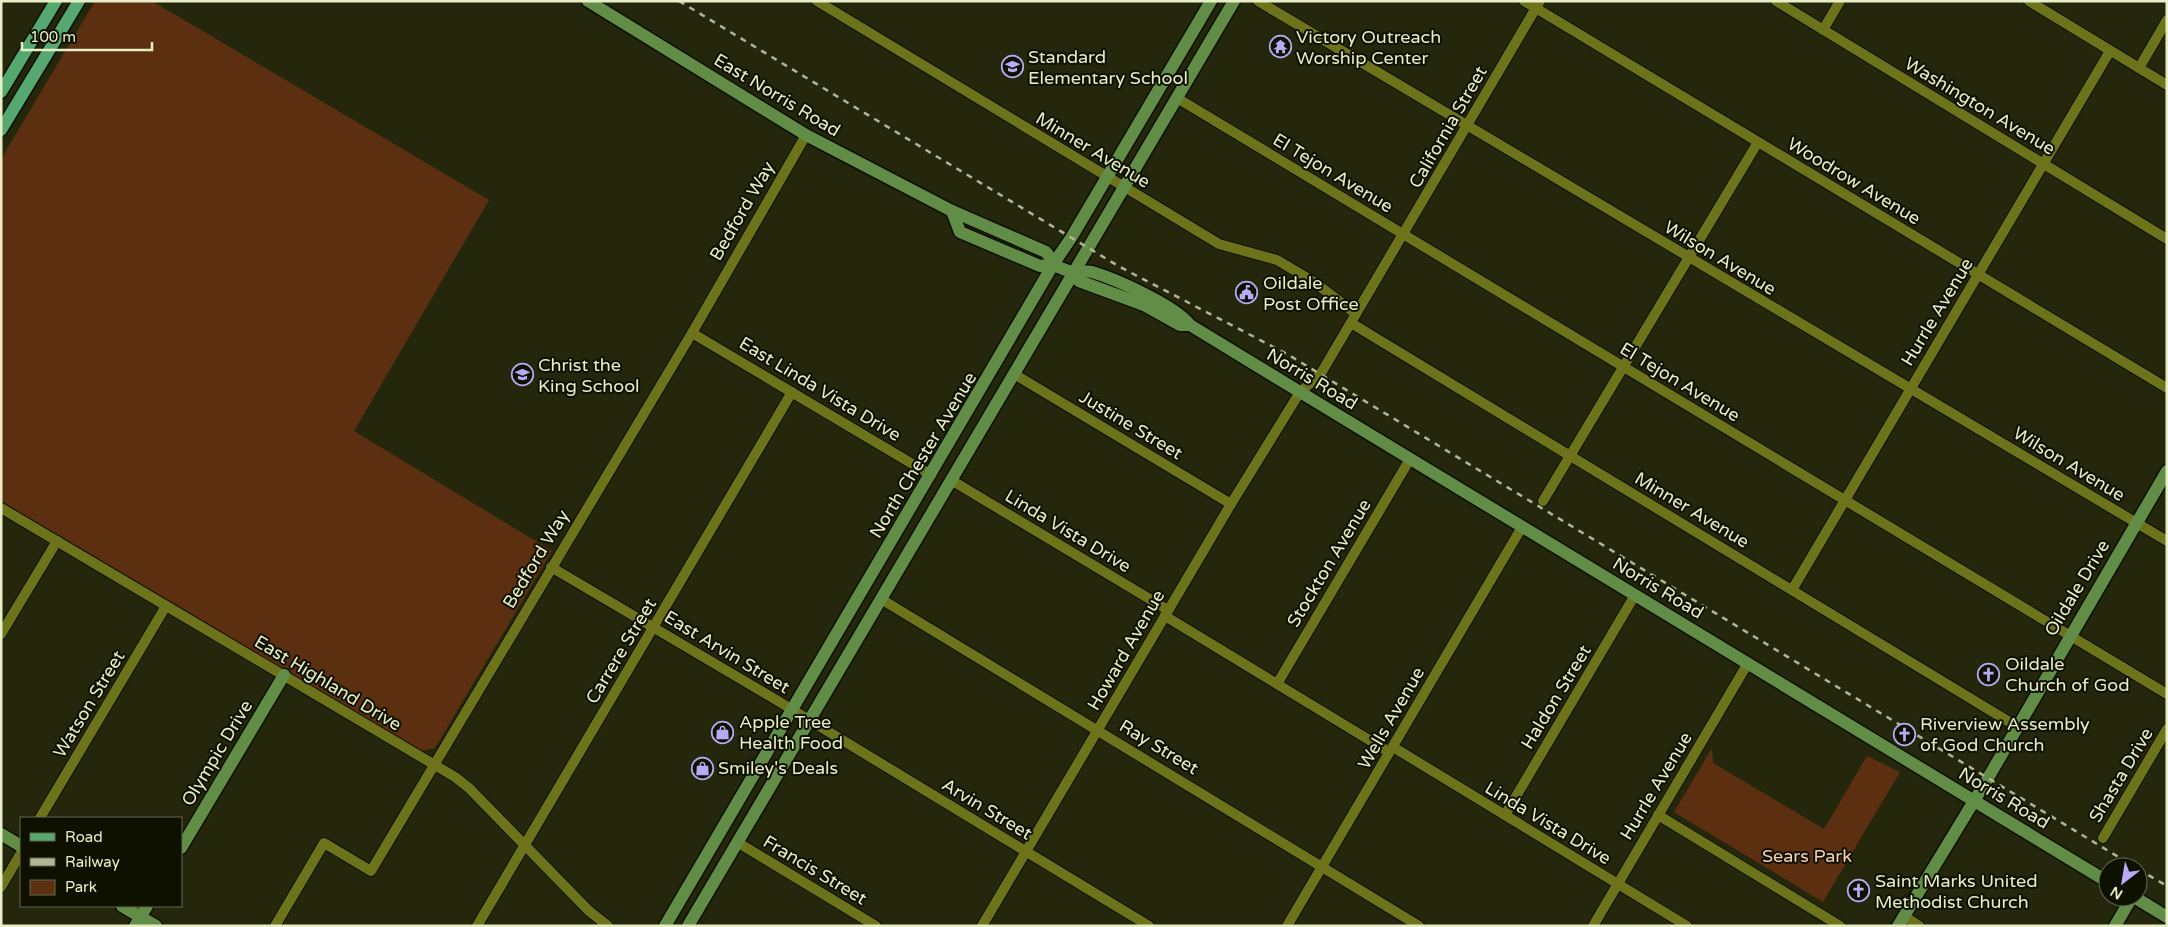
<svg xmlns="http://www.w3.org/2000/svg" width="2168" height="927" viewBox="0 0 2168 927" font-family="'Varela Round',sans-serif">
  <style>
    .green { fill: #5b2f0f }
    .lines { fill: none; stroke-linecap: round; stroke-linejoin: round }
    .street-casing { stroke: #0e1000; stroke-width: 12 }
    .secondary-casing { stroke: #0e1000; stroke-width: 15 }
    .primary-casing { stroke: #0e1000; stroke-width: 15 }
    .street { stroke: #6d731b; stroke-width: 10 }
    .secondary { stroke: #628d46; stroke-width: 12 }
    .primary { stroke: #56a871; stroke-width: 12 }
    .rail { stroke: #b2b692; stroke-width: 2.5; stroke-dasharray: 6 6; stroke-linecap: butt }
    .labels { text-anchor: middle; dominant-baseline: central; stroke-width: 4; stroke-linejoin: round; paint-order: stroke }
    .poi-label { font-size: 18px; fill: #e8eec5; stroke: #0e1000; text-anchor: start }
    .street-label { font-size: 18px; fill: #e8eec5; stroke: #0e1000 }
    .park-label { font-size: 18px; fill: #f9ceb4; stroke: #0e1000 }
  </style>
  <rect width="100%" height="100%" fill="#25270d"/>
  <g class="green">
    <path d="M 95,1 L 152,1 L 489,200 L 354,431 L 552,551 L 435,748 L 422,751 L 1,501 L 1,159 Z"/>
    <path d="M 1712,748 L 1713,763 L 1824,829 L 1867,756 L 1900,772 L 1823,902 L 1674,812 Z"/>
  </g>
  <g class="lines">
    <defs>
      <g id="street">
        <path d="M 817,1 L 1219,244 L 1277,260 L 1314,282 L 1356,314"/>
        <path d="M 1258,1 L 2167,541"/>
        <path d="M 1524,1 L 2167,388"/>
        <path d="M 1776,1 L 2167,239"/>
        <path d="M 2029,1 L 2167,85"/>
        <path d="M 1823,30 L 1840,1"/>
        <path d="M 2139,68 L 2167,20"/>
        <path d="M 1177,98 L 2167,694"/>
        <path d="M 1351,323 L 2016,726"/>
        <path d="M 692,333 L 931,475"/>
        <path d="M 1014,374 L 1231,504"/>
        <path d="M 951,480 L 1168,610"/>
        <path d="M 1543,501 L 1758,142"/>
        <path d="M 1,508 L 455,777 L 469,788 L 589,911 L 608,926"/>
        <path d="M 551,567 L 773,698 L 1149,926"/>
        <path d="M 1792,590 L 2110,51"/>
        <path d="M 881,599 L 1419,926"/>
        <path d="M 1165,616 L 1389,752"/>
        <path d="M 1,634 L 57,541"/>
        <path d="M 1277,684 L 1410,459"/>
        <path d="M 1393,747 L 1687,926"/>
        <path d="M 1505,815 L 1635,595"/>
        <path d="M 1658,815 L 1840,926"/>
        <path d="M 40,818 L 166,606"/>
        <path d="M 2103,838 L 2167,729"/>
        <path d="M 737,842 L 876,926"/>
        <path d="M 1,887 L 21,853"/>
        <path d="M 1904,916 L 1919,926"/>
        <path d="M 275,926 L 324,843 L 371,871 L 692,333 L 806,135"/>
        <path d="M 477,926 L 792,392"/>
        <path d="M 982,926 L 1231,504 L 1300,392 L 1320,375 L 1540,1"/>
        <path d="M 1287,926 L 1522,527"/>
        <path d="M 1593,926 L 1748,663"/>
      </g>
      <g id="secondary">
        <path d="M 588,1 L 806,135 L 952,211 L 1046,252 L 1054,263"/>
        <path d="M 952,211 L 960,232 L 1040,266 C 1059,263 1058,269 1073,272 C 1080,273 1086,270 1092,272 C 1116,279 1176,306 1190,325 L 1300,392 L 2108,882"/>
        <path d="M 1073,272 L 1079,281 L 1144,305 L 1180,325 L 1190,325"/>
        <path d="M 1,834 L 21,846"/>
        <path d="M 181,848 L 284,675"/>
        <path d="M 2134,897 L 2167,917"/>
        <path d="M 122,906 L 156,926"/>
        <path d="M 135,926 L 147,906"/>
        <path d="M 665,926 L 1054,263 L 1071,238 L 1211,1"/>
        <path d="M 688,926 L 1234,1"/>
        <path d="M 1898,926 L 1988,778 L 2167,471"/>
        <path d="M 2115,926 L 2132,897"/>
      </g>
      <g id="primary">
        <path d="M 1,92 L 56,1"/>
        <path d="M 1,130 L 79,1"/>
      </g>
    </defs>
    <use href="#street" class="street-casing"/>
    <use href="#secondary" class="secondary-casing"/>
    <use href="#primary" class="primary-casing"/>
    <use href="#street" class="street"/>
    <use href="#secondary" class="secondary"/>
    <use href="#primary" class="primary"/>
    <g class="rail">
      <path d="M 679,1 L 1120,267 L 1287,354 L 2135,867"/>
      <path d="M 2138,869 L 2167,886"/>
    </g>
  </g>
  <defs>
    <symbol id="temple-ring" viewBox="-11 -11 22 22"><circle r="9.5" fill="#0e1000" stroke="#baaaf6" stroke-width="1.5"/><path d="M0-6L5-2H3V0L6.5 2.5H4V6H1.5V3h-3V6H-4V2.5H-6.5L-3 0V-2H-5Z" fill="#baaaf6"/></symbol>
    <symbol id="school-ring" viewBox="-11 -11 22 22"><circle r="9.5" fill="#0e1000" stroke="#baaaf6" stroke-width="1.5"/><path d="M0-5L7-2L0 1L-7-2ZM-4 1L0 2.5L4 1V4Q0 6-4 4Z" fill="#baaaf6"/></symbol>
    <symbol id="civic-ring" viewBox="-11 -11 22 22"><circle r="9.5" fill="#0e1000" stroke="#baaaf6" stroke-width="1.5"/><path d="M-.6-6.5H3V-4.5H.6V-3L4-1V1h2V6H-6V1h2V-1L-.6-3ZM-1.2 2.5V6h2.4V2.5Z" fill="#baaaf6"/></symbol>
    <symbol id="church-ring" viewBox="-11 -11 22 22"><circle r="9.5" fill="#0e1000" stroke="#baaaf6" stroke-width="1.5"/><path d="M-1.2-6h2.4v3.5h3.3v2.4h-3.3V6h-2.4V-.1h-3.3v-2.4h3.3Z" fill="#baaaf6"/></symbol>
    <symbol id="shop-ring" viewBox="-11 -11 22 22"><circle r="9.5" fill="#0e1000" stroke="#baaaf6" stroke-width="1.5"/><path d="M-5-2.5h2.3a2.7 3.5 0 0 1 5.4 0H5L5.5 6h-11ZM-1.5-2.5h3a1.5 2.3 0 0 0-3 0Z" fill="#baaaf6"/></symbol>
  </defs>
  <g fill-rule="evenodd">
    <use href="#temple-ring" x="1268" y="34" width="25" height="25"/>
    <use href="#school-ring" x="1000" y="54" width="25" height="25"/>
    <use href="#civic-ring" x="1234" y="280" width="25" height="25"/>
    <use href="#school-ring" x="510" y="362" width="25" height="25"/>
    <use href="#church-ring" x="1976" y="662" width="25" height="25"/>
    <use href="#shop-ring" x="710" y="720" width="25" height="25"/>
    <use href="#church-ring" x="1892" y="722" width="25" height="25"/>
    <use href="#shop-ring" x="690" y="756" width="25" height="25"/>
    <use href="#church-ring" x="1846" y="878" width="25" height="25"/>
  </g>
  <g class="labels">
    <g class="poi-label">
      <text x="1296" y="37">Victory Outreach<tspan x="1296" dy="21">Worship Center</tspan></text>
      <text x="1028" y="57">Standard<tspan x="1028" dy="21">Elementary School</tspan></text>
      <text x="1263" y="283">Oildale<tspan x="1263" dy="21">Post Office</tspan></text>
      <text x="538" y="365">Christ the<tspan x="538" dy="21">King School</tspan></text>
      <text x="2005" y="664">Oildale<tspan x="2005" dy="21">Church of God</tspan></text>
      <text x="739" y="722">Apple Tree<tspan x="739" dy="21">Health Food</tspan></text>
      <text x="1920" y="724">Riverview Assembly<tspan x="1920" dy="21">of God Church</tspan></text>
      <text x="718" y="768">Smiley's Deals</text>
      <text x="1875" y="881">Saint Marks United<tspan x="1875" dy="21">Methodist Church</tspan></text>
    </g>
    <g class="street-label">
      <text transform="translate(777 95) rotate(31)">East Norris Road</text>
      <text transform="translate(1980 106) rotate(31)">Washington Avenue</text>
      <text transform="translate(1448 127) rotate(-60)">California Street</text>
      <text transform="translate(1093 150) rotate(31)">Minner Avenue</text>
      <text transform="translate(1333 173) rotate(31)">El Tejon Avenue</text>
      <text transform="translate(1854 181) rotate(31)">Woodrow Avenue</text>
      <text transform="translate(742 211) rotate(-60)">Bedford Way</text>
      <text transform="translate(1720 258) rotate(31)">Wilson Avenue</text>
      <text transform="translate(1937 312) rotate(-59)">Hurrle Avenue</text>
      <text transform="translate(1312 379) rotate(31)">Norris Road</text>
      <text transform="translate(1680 382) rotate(31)">El Tejon Avenue</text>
      <text transform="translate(820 389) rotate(31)">East Linda Vista Drive</text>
      <text transform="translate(1131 425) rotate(31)">Justine Street</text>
      <text transform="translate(923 455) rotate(-59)">North Chester Avenue</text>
      <text transform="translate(2069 464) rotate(31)">Wilson Avenue</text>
      <text transform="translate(1692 510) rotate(31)">Minner Avenue</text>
      <text transform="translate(1068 531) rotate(31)">Linda Vista Drive</text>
      <text transform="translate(536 559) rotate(-59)">Bedford Way</text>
      <text transform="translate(1329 563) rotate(-59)">Stockton Avenue</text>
      <text transform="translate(1658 588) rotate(31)">Norris Road</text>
      <text transform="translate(2077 588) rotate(-59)">Oildale Drive</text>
      <text transform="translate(1126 650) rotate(-60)">Howard Avenue</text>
      <text transform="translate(621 651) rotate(-59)">Carrere Street</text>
      <text transform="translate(727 652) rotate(31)">East Arvin Street</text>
      <text transform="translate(328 683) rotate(31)">East Highland Drive</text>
      <text transform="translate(1556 697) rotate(-59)">Haldon Street</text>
      <text transform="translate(89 704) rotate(-59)">Watson Street</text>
      <text transform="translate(1391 718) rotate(-60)">Wells Avenue</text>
      <text transform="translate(1159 747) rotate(31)">Ray Street</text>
      <text transform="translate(217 753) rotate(-59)">Olympic Drive</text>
      <text transform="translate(2121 775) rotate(-59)">Shasta Drive</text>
      <text transform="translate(1656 786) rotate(-59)">Hurrle Avenue</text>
      <text transform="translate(2004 798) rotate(31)">Norris Road</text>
      <text transform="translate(987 809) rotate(31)">Arvin Street</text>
      <text transform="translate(1548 823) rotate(31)">Linda Vista Drive</text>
      <text transform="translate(815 870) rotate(31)">Francis Street</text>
    </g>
    <g class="park-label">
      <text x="1807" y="856">Sears Park</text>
    </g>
  </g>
  <rect width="2168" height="927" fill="none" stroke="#e8eec5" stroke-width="5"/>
  <rect x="20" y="817" width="162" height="90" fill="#0e1000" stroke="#65694f"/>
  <rect x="30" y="833" width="25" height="8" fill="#56a871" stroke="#65694f"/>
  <text x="65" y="842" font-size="15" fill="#e8eec5">Road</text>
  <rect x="30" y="858" width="25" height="8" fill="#b2b692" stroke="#65694f"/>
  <text x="65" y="867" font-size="15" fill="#e8eec5">Railway</text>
  <rect x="30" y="880" width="25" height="15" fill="#5b2f0f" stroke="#65694f"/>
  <text x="65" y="892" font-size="15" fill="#e8eec5">Park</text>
  <g transform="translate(2123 882) rotate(211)"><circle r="24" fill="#0e1000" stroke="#65694f"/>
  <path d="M0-4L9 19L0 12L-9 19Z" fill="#baaaf6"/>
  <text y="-8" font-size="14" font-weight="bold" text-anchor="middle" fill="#e8eec5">N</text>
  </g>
  <path d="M22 42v8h130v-8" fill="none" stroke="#e8eec5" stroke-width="2.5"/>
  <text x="30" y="42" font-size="15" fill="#e8eec5" stroke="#0e1000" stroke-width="4" paint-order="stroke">100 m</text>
</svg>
